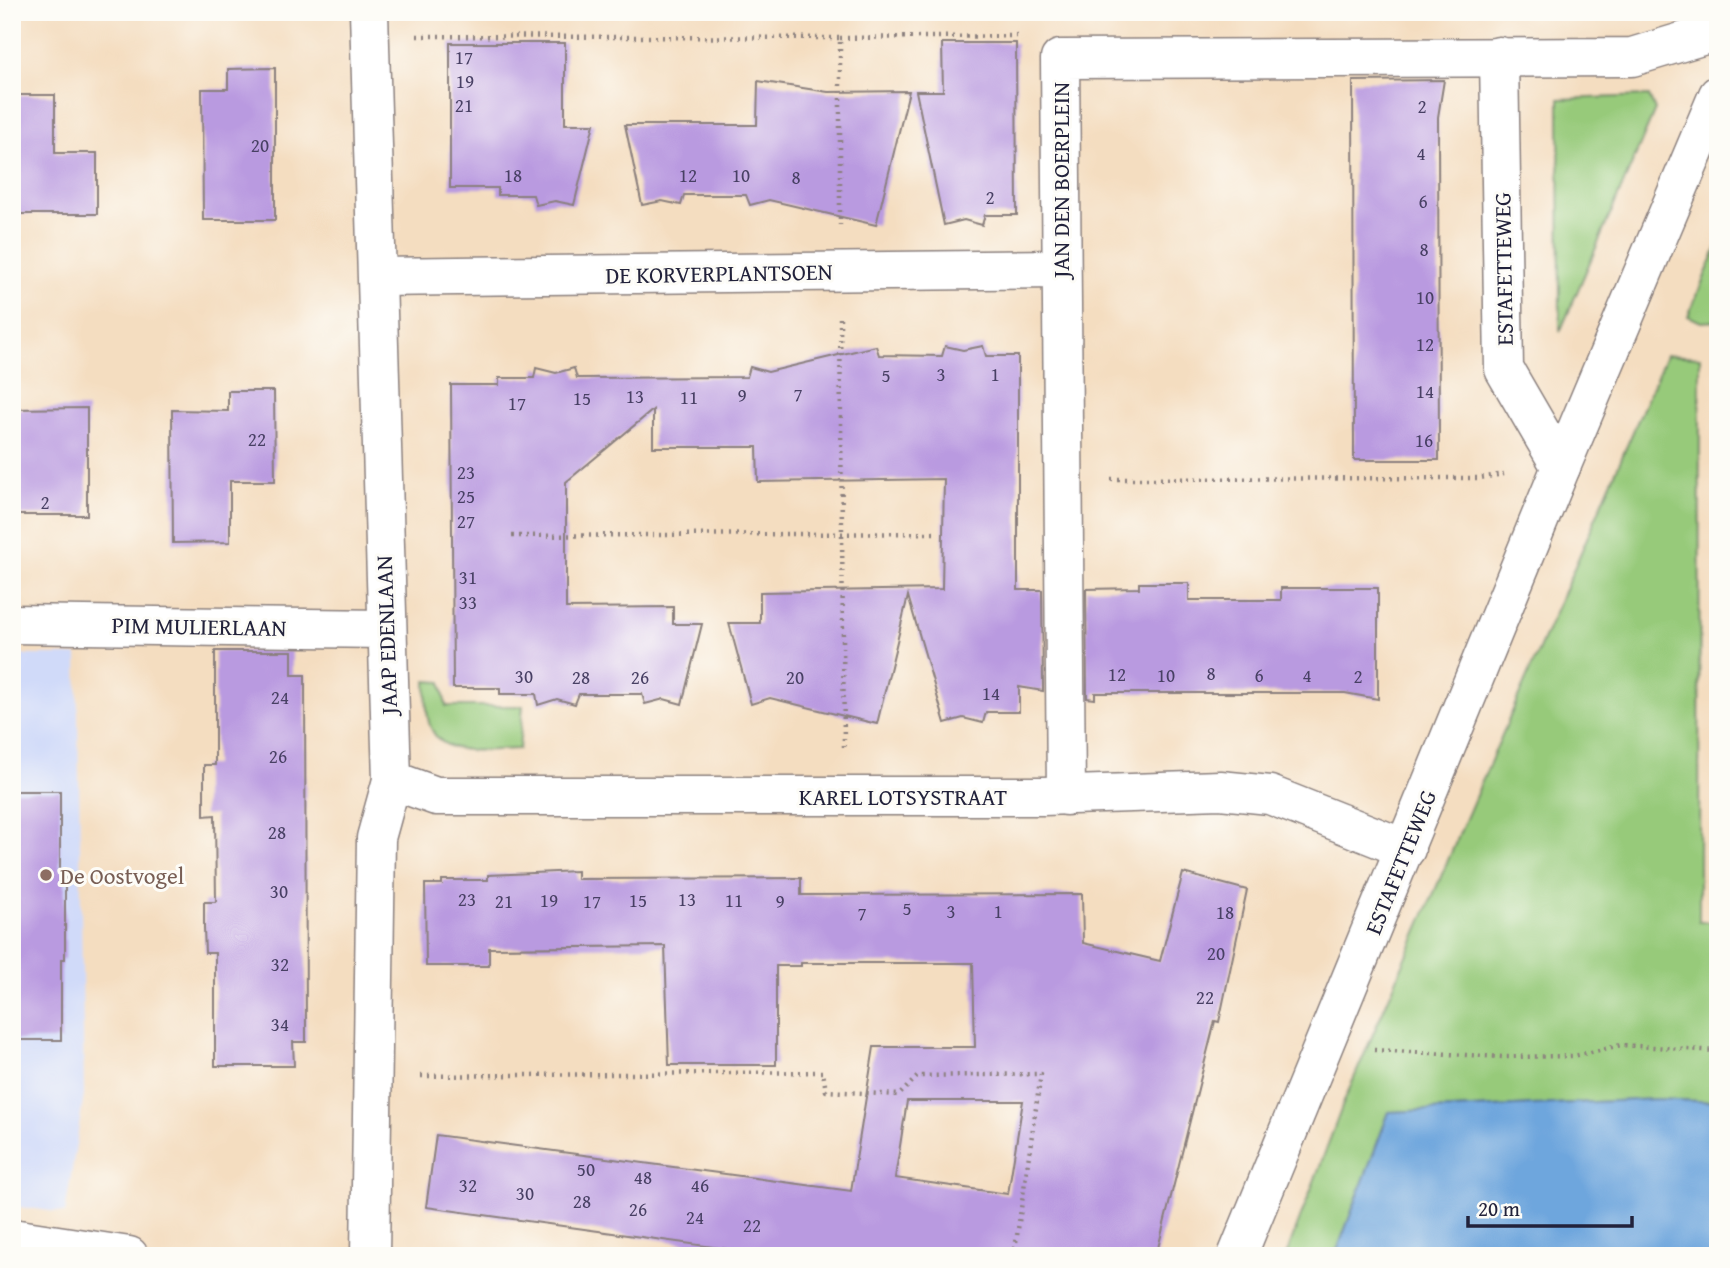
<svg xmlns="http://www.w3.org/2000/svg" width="1730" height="1268" viewBox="0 0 1730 1268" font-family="'Gentium Book Plus',serif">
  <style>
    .built { fill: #d0daf9 }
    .green { fill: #97ca7a; stroke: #5c765a; stroke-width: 2 }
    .water { fill: #6ea6dd; stroke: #48648c; stroke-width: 2 }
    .building { fill: #b99ae0; fill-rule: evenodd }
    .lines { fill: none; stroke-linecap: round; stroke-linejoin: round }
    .minor-casing { stroke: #8b807e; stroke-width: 41 }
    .path { stroke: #8b807e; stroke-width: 4.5; stroke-dasharray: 2 5; stroke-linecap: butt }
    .minor { stroke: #fff; stroke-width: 38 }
    .education-dot { fill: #8d6e63; stroke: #fdfcf7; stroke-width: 2.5 }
    .labels { text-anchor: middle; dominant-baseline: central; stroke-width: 6; stroke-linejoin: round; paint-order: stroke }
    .number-label { font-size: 19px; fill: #484064 }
    .street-label { font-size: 23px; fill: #22223b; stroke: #fdfcf7 }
    .education-label { font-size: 23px; fill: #785e54; stroke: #fdfcf7; text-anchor: start }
  </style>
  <rect width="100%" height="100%" fill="#fdfcf7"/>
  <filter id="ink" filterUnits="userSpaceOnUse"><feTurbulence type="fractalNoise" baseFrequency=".0143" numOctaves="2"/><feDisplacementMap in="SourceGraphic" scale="14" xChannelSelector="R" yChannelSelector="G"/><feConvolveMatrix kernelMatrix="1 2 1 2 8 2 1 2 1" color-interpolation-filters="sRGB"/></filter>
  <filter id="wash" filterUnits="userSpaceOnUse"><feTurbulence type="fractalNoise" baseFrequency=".00686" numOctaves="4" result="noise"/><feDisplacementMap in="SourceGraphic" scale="28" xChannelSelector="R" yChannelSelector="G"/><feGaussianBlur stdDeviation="1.57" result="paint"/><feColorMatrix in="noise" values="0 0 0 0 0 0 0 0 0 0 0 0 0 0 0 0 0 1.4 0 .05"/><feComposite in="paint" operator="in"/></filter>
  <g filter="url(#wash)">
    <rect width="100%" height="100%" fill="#f4ddc0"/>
    <path class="built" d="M 12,655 L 77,655 L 84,1095 L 65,1213 L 12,1206 Z"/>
    <g class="green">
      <path d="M 1649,96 L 1655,110 L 1560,332 L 1559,99 Z"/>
      <path d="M 1718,245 L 1718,321 L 1701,322 L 1688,316 Z"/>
      <path d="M 1666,355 L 1700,357 L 1699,922 L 1718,922 L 1718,1102 L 1657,1099 L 1389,1112 L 1335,1256 L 1286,1256 L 1345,1099 Z"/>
      <path d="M 426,681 L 441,682 L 446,706 L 523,706 L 519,749 C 493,749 446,759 432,730 C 425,718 427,695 426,681 Z"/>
    </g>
    <path class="water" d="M 1657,1099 L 1718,1102 L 1718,1256 L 1335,1256 L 1389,1112 Z"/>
    <g id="blocks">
      <g class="building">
        <path d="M 450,43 L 565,43 L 565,124 L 594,124 L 574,205 L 555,201 L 536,205 L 533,195 L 498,195 L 498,188 L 450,188 Z"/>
        <path d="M 942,43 L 1016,43 L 1017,215 L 985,215 L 982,225 L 964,220 L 944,225 L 916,91 L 943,91 Z"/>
        <path d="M 275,68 L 275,220 L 203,220 L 202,89 L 228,89 L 228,69 Z"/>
        <path d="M 1444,80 L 1438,117 L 1439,460 L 1354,460 L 1353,81 Z"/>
        <path d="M 758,81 L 828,92 L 909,91 L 876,225 L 769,200 L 750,205 L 746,195 L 684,195 L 681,205 L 662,201 L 642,205 L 625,125 L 757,125 Z"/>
        <path d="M 12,95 L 55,95 L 55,153 L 97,153 L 97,214 L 12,214 Z"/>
        <path d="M 876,346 L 879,355 L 942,356 L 945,346 L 963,350 L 983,346 L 986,356 L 1018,356 L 1018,590 L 1042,590 L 1043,691 L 1019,687 L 1019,712 L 986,712 L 983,723 L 963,718 L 945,723 L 908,596 L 877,724 L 770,698 L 751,704 L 729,623 L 760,623 L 760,592 L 942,589 L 944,479 L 758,482 L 757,447 L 653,447 L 653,410 L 566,482 L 566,608 L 673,607 L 673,624 L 702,624 L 682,704 L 664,699 L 645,704 L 642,694 L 579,694 L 575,704 L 557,699 L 538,705 L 536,694 L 500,694 L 500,688 L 453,688 L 451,385 L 499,385 L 499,378 L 534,378 L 536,368 L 556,373 L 574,368 L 577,378 L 747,377 L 750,367 L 768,372 Z"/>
        <path d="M 228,391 L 274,391 L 275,481 L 230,481 L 230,542 L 173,543 L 172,410 L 228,411 Z"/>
        <path d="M 87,408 L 87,515 L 12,515 L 12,409 Z"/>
        <path d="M 1139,583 L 1189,583 L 1189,600 L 1281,600 L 1281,588 L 1378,588 L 1378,699 L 1345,693 L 1095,693 L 1095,699 L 1087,698 L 1086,589 L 1139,588 Z"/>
        <path d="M 215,651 L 292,651 L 292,675 L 305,675 L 306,1042 L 293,1042 L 294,1066 L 215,1066 L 215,953 L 205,953 L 204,928 L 204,902 L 216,902 L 215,815 L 204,816 L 204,765 L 215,765 Z"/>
        <path d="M 12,791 L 60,791 L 60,871 L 65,870 L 65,959 L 61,959 L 61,1040 L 12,1040 Z"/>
        <path d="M 577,871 L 577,879 L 801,878 L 801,895 L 1082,894 L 1083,943 L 1160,961 L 1183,873 L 1247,890 L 1219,1022 L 1215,1021 L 1156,1256 L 777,1256 L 426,1207 L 436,1135 L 851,1191 L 874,1047 L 975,1047 L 973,963 L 801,963 L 801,966 L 776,966 L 776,1065 L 669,1065 L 665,946 L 489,948 L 489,966 L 426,966 L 425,884 L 442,884 L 442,880 L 488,880 L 488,875 ZM 907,1101 L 1023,1101 L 1008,1194 L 895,1178 Z"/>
      </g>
    </g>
  </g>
  <g filter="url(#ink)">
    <use href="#blocks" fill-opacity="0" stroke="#8b807e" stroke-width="2"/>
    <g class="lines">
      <defs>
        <g id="minor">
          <path d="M 369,12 L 392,780 L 376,838 L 370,1256"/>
          <path d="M 1499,56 L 1504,369 L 1561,467"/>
          <path d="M 378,277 L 1060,269"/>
          <path d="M 12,624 L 385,629"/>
          <path d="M 392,780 L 436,796 L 1043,796 L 1220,790 L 1270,795 L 1406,849"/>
          <path d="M 1066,796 L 1060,59 L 1632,57 L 1718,31"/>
          <path d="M 12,1238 L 129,1256"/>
          <path d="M 1237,1256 L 1561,467 L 1718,95"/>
        </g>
      </defs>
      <use href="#minor" class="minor-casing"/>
      <g class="path">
        <path d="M 417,36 L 840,38 L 840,225"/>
        <path d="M 840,38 L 1019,36"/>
        <path d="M 840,318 L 844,747"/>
        <path d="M 1111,479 L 1480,478 L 1504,474"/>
        <path d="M 512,536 L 939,533"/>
        <path d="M 1374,1050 L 1504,1057 L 1574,1056 L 1621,1045 L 1718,1051"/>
        <path d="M 421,1076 L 823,1072 L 826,1091 L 899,1095 L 918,1076 L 1041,1074 L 1014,1256"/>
      </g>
      <use href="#minor" class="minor"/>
    </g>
  </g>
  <circle class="education-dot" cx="46" cy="875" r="7"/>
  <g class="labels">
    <g class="number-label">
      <text x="464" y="57">17</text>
      <text x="465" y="81">19</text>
      <text x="464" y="105">21</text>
      <text x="1422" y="106">2</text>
      <text x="260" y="145">20</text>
      <text x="1421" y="153">4</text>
      <text x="513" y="175">18</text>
      <text x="688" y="175">12</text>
      <text x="741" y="175">10</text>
      <text x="796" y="177">8</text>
      <text x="990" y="197">2</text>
      <text x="1423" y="201">6</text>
      <text x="1424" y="249">8</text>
      <text x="1425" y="297">10</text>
      <text x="1425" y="344">12</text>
      <text x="941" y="374">3</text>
      <text x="995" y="374">1</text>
      <text x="886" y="375">5</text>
      <text x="1425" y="391">14</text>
      <text x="798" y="394">7</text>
      <text x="742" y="395">9</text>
      <text x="635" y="396">13</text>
      <text x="689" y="397">11</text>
      <text x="582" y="398">15</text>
      <text x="517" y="403">17</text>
      <text x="257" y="439">22</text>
      <text x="1424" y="440">16</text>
      <text x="466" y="472">23</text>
      <text x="466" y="496">25</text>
      <text x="45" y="502">2</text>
      <text x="466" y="521">27</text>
      <text x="468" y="577">31</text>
      <text x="468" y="602">33</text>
      <text x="1211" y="673">8</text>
      <text x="1117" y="674">12</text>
      <text x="1166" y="675">10</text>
      <text x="1259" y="675">6</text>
      <text x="1307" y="675">4</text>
      <text x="524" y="676">30</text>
      <text x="1358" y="676">2</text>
      <text x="581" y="677">28</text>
      <text x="640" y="677">26</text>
      <text x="795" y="677">20</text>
      <text x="991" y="693">14</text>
      <text x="280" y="697">24</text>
      <text x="278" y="756">26</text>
      <text x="277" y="832">28</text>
      <text x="279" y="891">30</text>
      <text x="467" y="899">23</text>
      <text x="687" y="899">13</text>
      <text x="549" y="900">19</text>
      <text x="638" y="900">15</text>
      <text x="734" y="900">11</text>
      <text x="504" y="901">21</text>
      <text x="592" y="901">17</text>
      <text x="780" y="901">9</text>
      <text x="907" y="908">5</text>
      <text x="951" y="911">3</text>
      <text x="998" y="911">1</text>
      <text x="1225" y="912">18</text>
      <text x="862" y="913">7</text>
      <text x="1216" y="953">20</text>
      <text x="280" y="964">32</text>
      <text x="1205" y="997">22</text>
      <text x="280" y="1024">34</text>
      <text x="586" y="1169">50</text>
      <text x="643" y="1177">48</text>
      <text x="468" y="1185">32</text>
      <text x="700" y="1185">46</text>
      <text x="525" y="1193">30</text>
      <text x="582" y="1201">28</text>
      <text x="638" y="1209">26</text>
      <text x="695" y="1217">24</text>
      <text x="752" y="1225">22</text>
    </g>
    <g class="street-label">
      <text transform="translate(1060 180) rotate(-90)">JAN DEN BOERPLEIN</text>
      <text transform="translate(1503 269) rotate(-91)">ESTAFETTEWEG</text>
      <text transform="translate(719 273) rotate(-1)">DE KORVERPLANTSOEN</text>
      <text transform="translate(199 626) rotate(1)">PIM MULIERLAAN</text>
      <text transform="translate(386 635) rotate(-92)">JAAP EDENLAAN</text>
      <text x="903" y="796">KAREL LOTSYSTRAAT</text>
      <text transform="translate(1400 862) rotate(-68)">ESTAFETTEWEG</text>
    </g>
    <g class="education-label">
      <text x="60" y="875">De Oostvogel</text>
    </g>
  </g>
  <rect width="1730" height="1268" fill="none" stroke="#fdfcf7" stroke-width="42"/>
  <path d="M1468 1216v10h164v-10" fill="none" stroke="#22223b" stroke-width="3.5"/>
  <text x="1478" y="1216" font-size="21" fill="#22223b" stroke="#fdfcf7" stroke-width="5" paint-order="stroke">20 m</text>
</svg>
